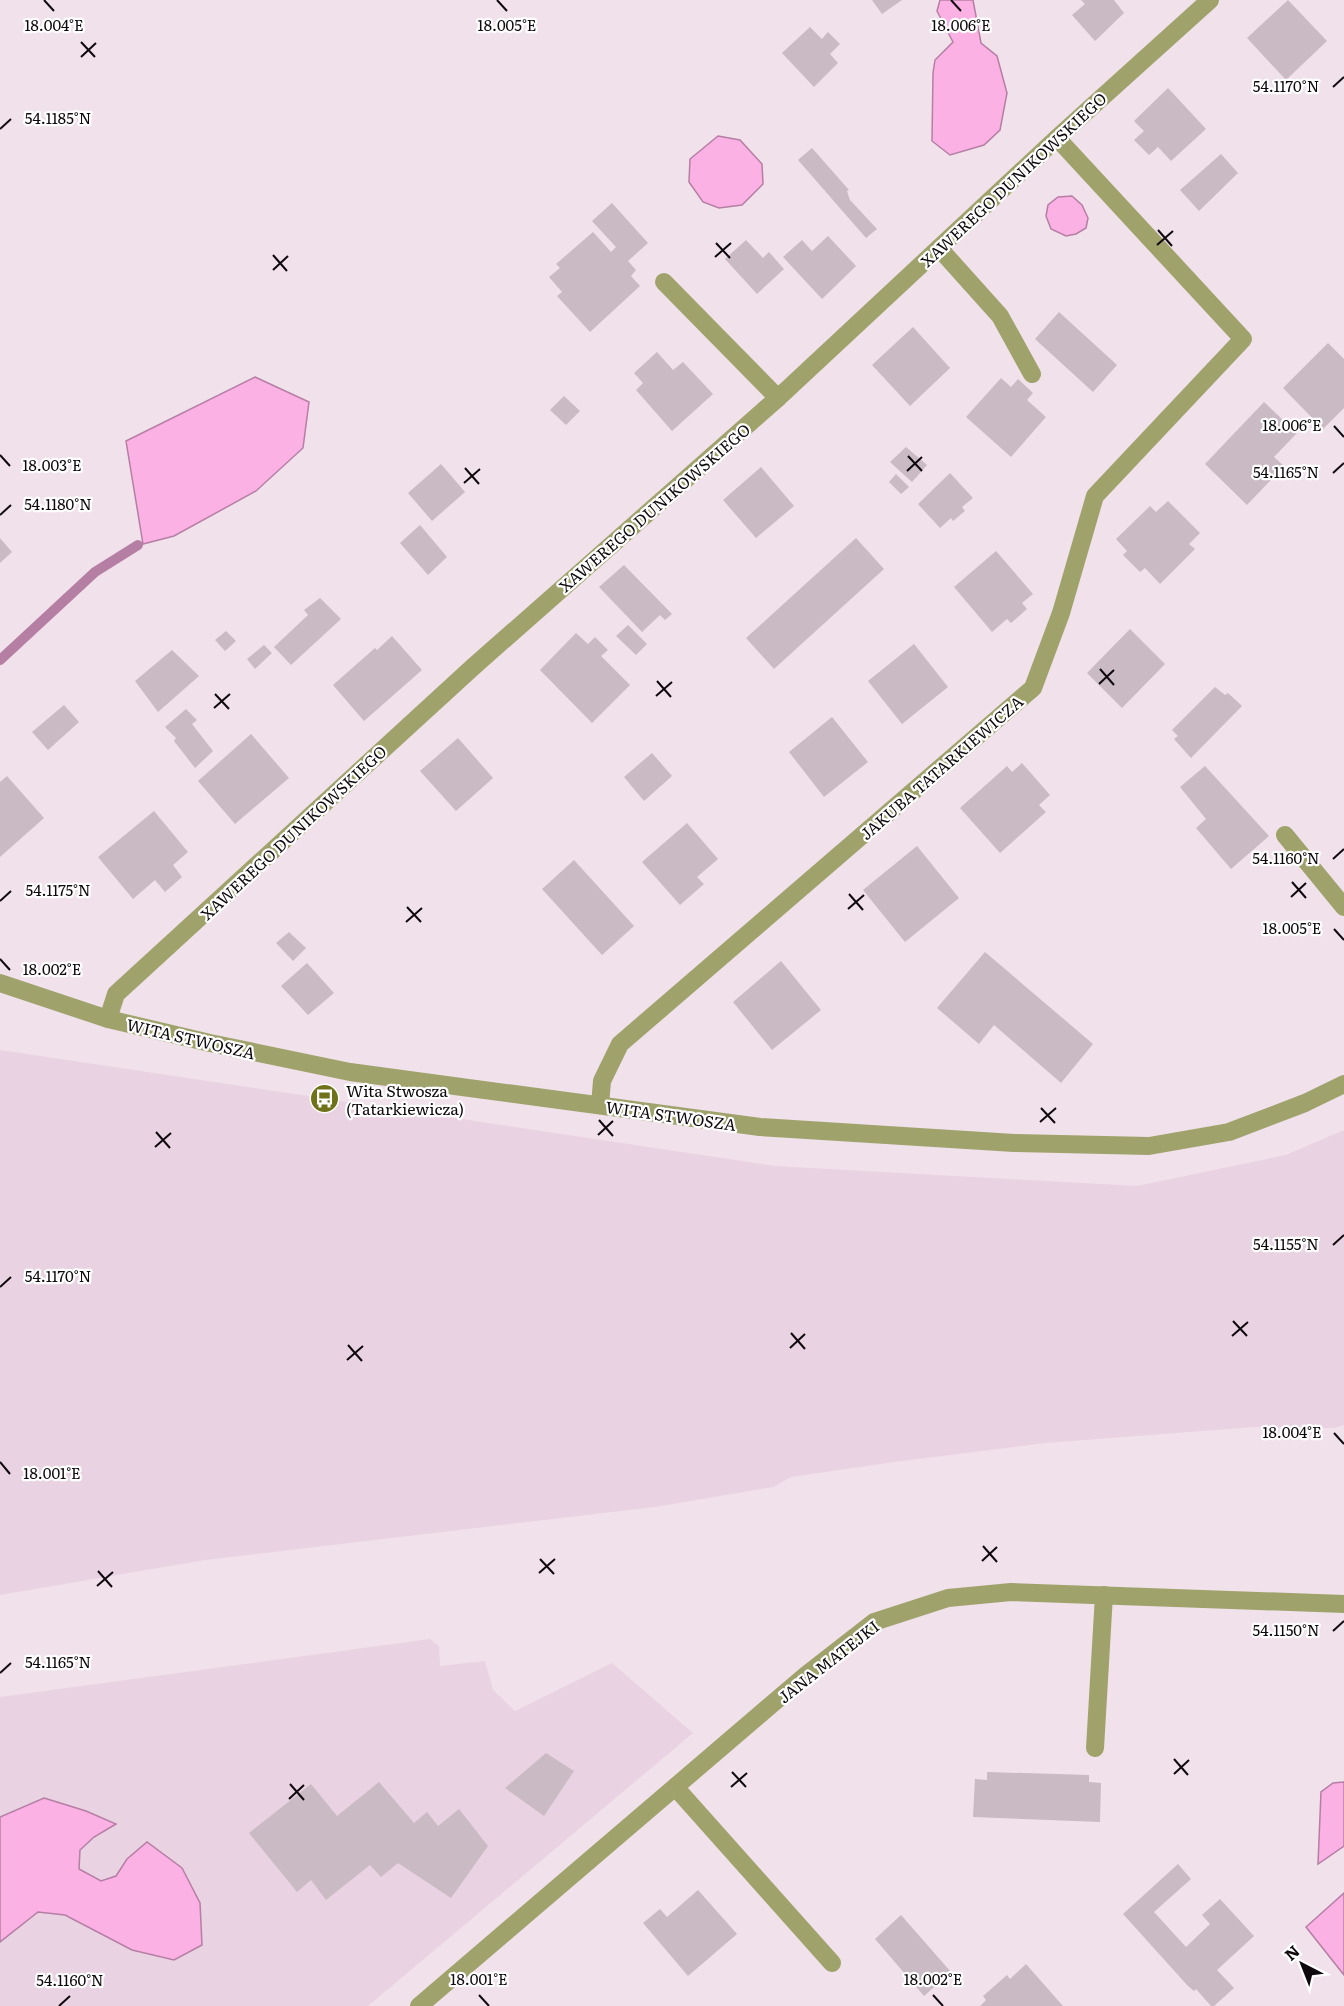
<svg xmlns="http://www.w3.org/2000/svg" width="1344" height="2006" viewBox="0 0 1344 2006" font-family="Literata,serif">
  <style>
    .built { fill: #e9d2e1 }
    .water { fill: #fcb1e5; stroke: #b57fa4; stroke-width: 1.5 }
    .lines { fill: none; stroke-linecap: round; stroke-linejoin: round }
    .stream { stroke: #b57fa4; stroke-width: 10 }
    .building { fill: #cabac4 }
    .minor { stroke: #9fa36b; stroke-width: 18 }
    .ticks { fill: none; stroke: #0f090d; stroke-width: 2 }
    .labels { text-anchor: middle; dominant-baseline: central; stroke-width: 4.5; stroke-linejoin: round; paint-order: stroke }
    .street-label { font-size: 16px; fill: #0f090d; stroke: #fff }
    .poi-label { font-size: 16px; fill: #0f090d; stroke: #fff; text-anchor: start }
    .ticks-label { font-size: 15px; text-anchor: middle; fill: #0f090d; stroke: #fff; stroke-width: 4.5; stroke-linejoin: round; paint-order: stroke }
  </style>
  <rect width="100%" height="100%" fill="#f1e1eb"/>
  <g class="built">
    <path d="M 0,1050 L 775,1166 L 1137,1186 L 1286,1155 L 1344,1130 L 1344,1425 L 1334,1428 L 1255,1427 L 1045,1443 L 894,1462 L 791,1477 L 773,1487 L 655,1507 L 205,1560 L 0,1595 Z"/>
    <path d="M 430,1639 L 439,1646 L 440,1666 L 485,1661 L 493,1690 L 515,1711 L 612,1663 L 693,1733 L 368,2006 L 0,2006 L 0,1697 Z"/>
  </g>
  <g class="water">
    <path d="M 940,0 L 973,0 L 981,43 L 997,56 L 1007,93 L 1000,130 L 984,145 L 950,155 L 932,141 L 933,73 L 935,60 L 953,42 L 937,11 Z"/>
    <path d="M 718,136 L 740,140 L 762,164 L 763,184 L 742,205 L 719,208 L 703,202 L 689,182 L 690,159 Z"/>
    <path d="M 1072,196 L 1082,205 L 1088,218 L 1086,228 L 1076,234 L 1066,236 L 1051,229 L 1046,216 L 1048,205 L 1058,197 Z"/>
    <path d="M 255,377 L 309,402 L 303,448 L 256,491 L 174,536 L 143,544 L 126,441 Z"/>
    <path d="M 1344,1782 L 1344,1846 L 1318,1864 L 1321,1792 L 1333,1783 Z"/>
    <path d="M 44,1798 L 86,1811 L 116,1824 L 94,1837 L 80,1850 L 79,1869 L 101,1881 L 116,1876 L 127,1859 L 147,1842 L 182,1868 L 200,1903 L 202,1945 L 174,1960 L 132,1950 L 65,1915 L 38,1912 L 0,1942 L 0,1817 Z"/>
    <path d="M 1344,1893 L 1344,1975 L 1306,1927 Z"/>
  </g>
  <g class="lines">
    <path class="stream" d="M 0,660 L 95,572 L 138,545"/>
  </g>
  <g class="building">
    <path d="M 872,0 L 902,0 L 882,14 Z"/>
    <path d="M 1081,0 L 1114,0 L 1124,13 L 1095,41 L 1072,15 L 1085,4 Z"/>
    <path d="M 1288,0 L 1327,41 L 1286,80 L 1247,38 Z"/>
    <path d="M 810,27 L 822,39 L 828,32 L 840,44 L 830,54 L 838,63 L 814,87 L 782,53 Z"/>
    <path d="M 1168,88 L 1206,129 L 1171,161 L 1158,147 L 1149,155 L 1134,140 L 1144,131 L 1134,121 Z"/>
    <path d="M 812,148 L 849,190 L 847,191 L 850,200 L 877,229 L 866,238 L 798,160 Z"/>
    <path d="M 1221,154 L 1238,173 L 1199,211 L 1180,190 Z"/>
    <path d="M 612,203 L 648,243 L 628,261 L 636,270 L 631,276 L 640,286 L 590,332 L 557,296 L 562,292 L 549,277 L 560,268 L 556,264 L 593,232 L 611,252 L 616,247 L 592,221 Z"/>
    <path d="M 828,236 L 856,266 L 822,299 L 783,257 L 802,240 L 812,251 Z"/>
    <path d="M 746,240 L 763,258 L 769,252 L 784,269 L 757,294 L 725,259 Z"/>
    <path d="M 1059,312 L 1117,365 L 1093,392 L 1035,339 Z"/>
    <path d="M 913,327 L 950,368 L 910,406 L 872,365 Z"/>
    <path d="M 1328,343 L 1344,359 L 1344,408 L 1323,429 L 1283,388 Z"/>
    <path d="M 657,352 L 673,370 L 683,362 L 713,394 L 672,431 L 636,390 L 643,383 L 634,373 Z"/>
    <path d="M 1001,378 L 1011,387 L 1018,379 L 1033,393 L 1027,400 L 1046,417 L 1011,457 L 966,417 Z"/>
    <path d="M 564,396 L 580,411 L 566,425 L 550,410 Z"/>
    <path d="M 1264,402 L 1297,433 L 1274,457 L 1284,466 L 1247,505 L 1205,464 Z"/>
    <path d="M 906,447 L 927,465 L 912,482 L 890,462 Z"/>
    <path d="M 441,464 L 465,492 L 432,521 L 408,493 Z"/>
    <path d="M 761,467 L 794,506 L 756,538 L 723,500 Z"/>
    <path d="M 950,473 L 973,498 L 962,507 L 965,511 L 953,521 L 951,518 L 940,528 L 918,504 Z"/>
    <path d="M 896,474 L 909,487 L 901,494 L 889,482 Z"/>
    <path d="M 1168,501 L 1200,533 L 1189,544 L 1195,549 L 1160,584 L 1145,568 L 1140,572 L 1123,555 L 1127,551 L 1116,539 L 1150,506 L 1156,512 Z"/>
    <path d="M 420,525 L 447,557 L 428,575 L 400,543 Z"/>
    <path d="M 0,538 L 12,552 L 0,563 Z"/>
    <path d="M 856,538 L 884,569 L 774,669 L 746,638 Z"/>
    <path d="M 996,551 L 1033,594 L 1022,603 L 1027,609 L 1011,623 L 1007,619 L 992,632 L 954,587 Z"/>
    <path d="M 624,565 L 672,614 L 665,620 L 660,615 L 642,632 L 599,587 Z"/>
    <path d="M 320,598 L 341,619 L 291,665 L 274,647 L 308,615 L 304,610 Z"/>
    <path d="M 628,625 L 647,644 L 636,655 L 616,636 Z"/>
    <path d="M 1130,629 L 1165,664 L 1122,708 L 1087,673 Z"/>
    <path d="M 226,631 L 236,641 L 225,651 L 215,640 Z"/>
    <path d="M 576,633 L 588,644 L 595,637 L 608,650 L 601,656 L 630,685 L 592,723 L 540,670 Z"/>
    <path d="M 392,636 L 422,670 L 364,721 L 333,685 L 375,648 L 377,650 Z"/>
    <path d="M 914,644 L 948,687 L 902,724 L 868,681 Z"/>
    <path d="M 264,645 L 272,653 L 255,669 L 247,659 Z"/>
    <path d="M 172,650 L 199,676 L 158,712 L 135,681 Z"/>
    <path d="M 1215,687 L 1225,695 L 1228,693 L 1242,706 L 1191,758 L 1174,739 L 1178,736 L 1172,730 Z"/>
    <path d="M 64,705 L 79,722 L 48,750 L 32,732 Z"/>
    <path d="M 186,709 L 197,720 L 192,724 L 213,751 L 195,768 L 174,741 L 176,738 L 165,727 Z"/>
    <path d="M 832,717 L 868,762 L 824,797 L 789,752 Z"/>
    <path d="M 251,734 L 289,778 L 235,824 L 198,781 Z"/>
    <path d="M 458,738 L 493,778 L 456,811 L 420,771 Z"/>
    <path d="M 652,753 L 672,776 L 644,801 L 624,777 Z"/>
    <path d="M 1022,763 L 1050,795 L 1039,805 L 1046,812 L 1000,853 L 960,808 L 1007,766 L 1012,772 Z"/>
    <path d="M 1205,766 L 1269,836 L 1231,869 L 1196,828 L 1206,819 L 1180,787 Z"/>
    <path d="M 7,776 L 44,818 L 0,857 L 0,782 Z"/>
    <path d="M 154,811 L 188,852 L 173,865 L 182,877 L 165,892 L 155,880 L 133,899 L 98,857 Z"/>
    <path d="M 687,823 L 718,859 L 697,877 L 704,884 L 680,905 L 642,862 Z"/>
    <path d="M 917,846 L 959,898 L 905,942 L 863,890 Z"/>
    <path d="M 574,860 L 634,926 L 602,955 L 542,889 Z"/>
    <path d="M 289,932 L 306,948 L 293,961 L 276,943 Z"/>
    <path d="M 985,952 L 1093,1044 L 1061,1083 L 994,1025 L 979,1044 L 937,1008 Z"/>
    <path d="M 781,961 L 821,1010 L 772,1050 L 733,1002 Z"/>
    <path d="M 307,963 L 334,993 L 308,1015 L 281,986 Z"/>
    <path d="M 546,1753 L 574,1771 L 544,1816 L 505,1788 Z"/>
    <path d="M 987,1772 L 1089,1775 L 1089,1782 L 1101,1783 L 1100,1822 L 973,1817 L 975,1779 L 987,1780 Z"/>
    <path d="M 379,1782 L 414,1823 L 427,1812 L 438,1826 L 459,1809 L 488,1846 L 451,1898 L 398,1863 L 381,1877 L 370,1865 L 326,1900 L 311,1880 L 297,1892 L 249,1833 L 311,1784 L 337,1816 Z"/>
    <path d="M 1178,1864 L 1191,1879 L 1154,1912 L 1186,1947 L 1210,1924 L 1202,1915 L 1220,1899 L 1254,1936 L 1217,1970 L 1234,1988 L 1214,2006 L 1211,2006 L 1196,1989 L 1194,1991 L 1188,1986 L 1123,1914 Z"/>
    <path d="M 698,1890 L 737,1934 L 688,1976 L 643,1923 L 660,1909 L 667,1917 Z"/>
    <path d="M 901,1915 L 951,1972 L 924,1996 L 875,1939 Z"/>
    <path d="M 1026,1964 L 1063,2006 L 980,2006 L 986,2000 L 983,1996 L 1007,1975 L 1010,1979 Z"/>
  </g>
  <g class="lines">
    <g class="minor">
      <path d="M 939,248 L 1000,316 L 1032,374"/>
      <path d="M 664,282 L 778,398"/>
      <path d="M 1285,835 L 1344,907"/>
      <path d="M 0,983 L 108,1019 L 210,1043 L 350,1072 L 760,1127 L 1014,1143 L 1149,1146 L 1229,1132 L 1305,1103 L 1344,1084"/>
      <path d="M 108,1019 L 116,994 L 473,667 L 778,398 L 1057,138 L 1210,0"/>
      <path d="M 600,1105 L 602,1081 L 620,1044 L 1033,688 L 1061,613 L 1095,496 L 1243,339 L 1057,138"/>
      <path d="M 1095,1748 L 1104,1595"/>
      <path d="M 676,1788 L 832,1963"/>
      <path d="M 419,2006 L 806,1675 L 874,1622 L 948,1598 L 1011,1592 L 1344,1604"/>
    </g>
  </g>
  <path class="ticks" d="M 44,0 L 54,11M 497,0 L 507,11M 951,0 L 961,11M 81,42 L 95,57M 81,57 L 96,43M 1333,87 L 1344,77M 0,129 L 11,119M 1158,230 L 1172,246M 716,243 L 730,258M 1157,245 L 1173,231M 273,255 L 287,271M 715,257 L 731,243M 273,270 L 288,256M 1334,426 L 1344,437M 0,455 L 10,466M 908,456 L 922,471M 465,468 L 479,484M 907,471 L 922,457M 1333,473 L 1344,463M 464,483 L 480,469M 0,515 L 11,505M 1100,669 L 1114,685M 657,681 L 671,697M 1099,684 L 1114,670M 215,694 L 229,709M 656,696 L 672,682M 214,708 L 230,694M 1333,859 L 1344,849M 1292,882 L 1306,898M 849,894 L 863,910M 1291,897 L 1306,883M 0,901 L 11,891M 407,907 L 421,922M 848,909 L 864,895M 406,922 L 422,908M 1334,929 L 1344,940M 0,959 L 10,970M 1041,1108 L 1055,1123M 599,1120 L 613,1136M 1040,1122 L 1056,1108M 156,1132 L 170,1148M 598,1135 L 613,1121M 155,1147 L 171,1133M 1333,1245 L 1344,1235M 0,1287 L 11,1277M 1233,1321 L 1247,1336M 791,1333 L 805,1349M 1232,1336 L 1248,1322M 348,1345 L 362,1361M 790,1348 L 805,1334M 347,1360 L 363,1346M 1334,1433 L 1344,1444M 0,1462 L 10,1474M 983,1546 L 997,1562M 540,1559 L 554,1574M 982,1561 L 997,1547M 98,1571 L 112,1587M 539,1573 L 555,1559M 97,1586 L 113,1572M 1333,1631 L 1344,1621M 0,1673 L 11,1663M 1174,1759 L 1188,1775M 732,1772 L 746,1787M 1174,1774 L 1189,1760M 290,1784 L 304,1800M 731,1787 L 747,1773M 289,1799 L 304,1785M 479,1995 L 489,2006M 933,1995 L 943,2006M 59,2006 L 70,1996"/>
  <defs>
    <symbol id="bus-disc" viewBox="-11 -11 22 22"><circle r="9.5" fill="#6f7218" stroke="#fff"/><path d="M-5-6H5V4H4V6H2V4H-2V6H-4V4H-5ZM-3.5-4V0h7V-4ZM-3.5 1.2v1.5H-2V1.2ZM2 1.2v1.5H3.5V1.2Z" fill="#fff"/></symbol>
  </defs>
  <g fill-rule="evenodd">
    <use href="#bus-disc" x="308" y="1082" width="33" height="33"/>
  </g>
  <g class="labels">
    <g class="street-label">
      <text transform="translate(1013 179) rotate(-43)">XAWEREGO DUNIKOWSKIEGO</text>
      <text transform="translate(654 507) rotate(-41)">XAWEREGO DUNIKOWSKIEGO</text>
      <text transform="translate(941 767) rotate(-41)">JAKUBA TATARKIEWICZA</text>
      <text transform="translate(293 832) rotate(-43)">XAWEREGO DUNIKOWSKIEGO</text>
      <text transform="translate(191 1038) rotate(13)">WITA STWOSZA</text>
      <text transform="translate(671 1115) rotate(8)">WITA STWOSZA</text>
      <text transform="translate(828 1661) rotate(-38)">JANA MATEJKI</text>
    </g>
    <g class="poi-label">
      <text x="346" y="1090">Wita Stwosza<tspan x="346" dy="18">(Tatarkiewicza)</tspan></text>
    </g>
  </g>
  <g class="ticks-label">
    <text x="507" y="31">18.005°E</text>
    <text x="54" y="31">18.004°E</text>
    <text x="961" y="31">18.006°E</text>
    <text x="1286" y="92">54.1170°N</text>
    <text x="58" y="124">54.1185°N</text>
    <text x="1292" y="431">18.006°E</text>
    <text x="52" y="471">18.003°E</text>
    <text x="1286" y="478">54.1165°N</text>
    <text x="58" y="510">54.1180°N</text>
    <text x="1286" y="864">54.1160°N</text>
    <text x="58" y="896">54.1175°N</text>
    <text x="1292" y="934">18.005°E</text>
    <text x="52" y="975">18.002°E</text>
    <text x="1286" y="1250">54.1155°N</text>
    <text x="58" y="1282">54.1170°N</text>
    <text x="1292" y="1438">18.004°E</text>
    <text x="52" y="1479">18.001°E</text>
    <text x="1286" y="1636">54.1150°N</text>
    <text x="58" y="1668">54.1165°N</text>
    <text x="479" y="1985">18.001°E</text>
    <text x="933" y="1985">18.002°E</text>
    <text x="70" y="1986">54.1160°N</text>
  </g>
  <g transform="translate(1302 1964) rotate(318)" stroke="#ffffff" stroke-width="4.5" paint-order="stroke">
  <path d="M0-4.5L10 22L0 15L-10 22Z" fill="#0f090d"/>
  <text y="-9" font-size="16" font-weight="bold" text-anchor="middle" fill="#0f090d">N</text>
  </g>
</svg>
